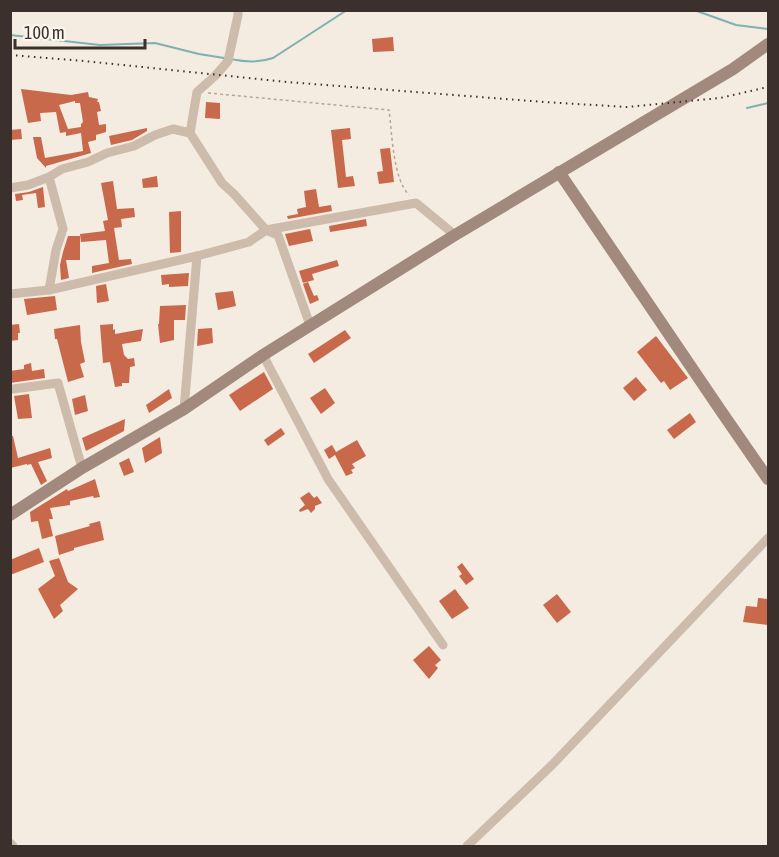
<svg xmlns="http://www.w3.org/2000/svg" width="779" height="857" viewBox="0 0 779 857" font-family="'Asap Condensed',sans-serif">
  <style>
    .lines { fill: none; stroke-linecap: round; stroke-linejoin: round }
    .stream { stroke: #7fb0b2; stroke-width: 2 }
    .building { fill: #c8694b; fill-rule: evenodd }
    .path { stroke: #b9a596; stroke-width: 1.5; stroke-dasharray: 3 3; stroke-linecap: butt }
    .street { stroke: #cdbbac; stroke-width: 9 }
    .secondary { stroke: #a18a7d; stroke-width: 12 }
    .rail { stroke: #3b302b; stroke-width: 2; stroke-dasharray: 1.5 4.5; stroke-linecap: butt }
  </style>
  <rect width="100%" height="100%" fill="#f4ebe1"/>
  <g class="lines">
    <g class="stream">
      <path d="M 694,10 L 736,25 L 768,29"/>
      <path d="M 10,35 L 100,45 L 155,43 L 199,54 L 224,58"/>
      <path d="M 230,59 C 246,62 258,63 273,58 L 347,10"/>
      <path d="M 747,108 L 768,103"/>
    </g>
  </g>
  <g class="building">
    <path d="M 393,37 L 394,51 L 373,52 L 372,39 Z"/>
    <path d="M 21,89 L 71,95 L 88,92 L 89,97 L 98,99 L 97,102 L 99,102 L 101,111 L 97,112 L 99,125 L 106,124 L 106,132 L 96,135 L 96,140 L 88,142 L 91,153 L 46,166 L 46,168 L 37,158 L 33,137 L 41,137 L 45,158 L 83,151 L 81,133 L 66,136 L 66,132 L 60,133 L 56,112 L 40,113 L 41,121 L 28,123 ZM 75,101 L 75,103 L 80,103 L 83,122 L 81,124 L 81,127 L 68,129 L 59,105 Z"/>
    <path d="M 206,102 L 220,103 L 220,119 L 205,118 Z"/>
    <path d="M 147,128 L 147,131 L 132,140 L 111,145 L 109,136 Z"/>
    <path d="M 350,128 L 351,139 L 342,140 L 346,177 L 353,176 L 355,186 L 338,188 L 331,130 Z"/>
    <path d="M 21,129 L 22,139 L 10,140 L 10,130 Z"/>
    <path d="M 390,148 L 394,182 L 379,184 L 377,172 L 383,171 L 380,149 Z"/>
    <path d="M 157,176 L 158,187 L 143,188 L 142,179 Z"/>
    <path d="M 113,181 L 117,209 L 134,208 L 135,217 L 121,219 L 122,227 L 114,228 L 119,260 L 131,259 L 132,264 L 92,273 L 92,266 L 109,263 L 106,240 L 81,242 L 80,234 L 105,231 L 103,221 L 108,220 L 101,183 Z"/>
    <path d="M 43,187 L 45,207 L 38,208 L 36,193 L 22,195 L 23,200 L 16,201 L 15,194 L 29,192 Z"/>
    <path d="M 316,189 L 319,207 L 331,205 L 332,211 L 288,219 L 287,216 L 298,214 L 297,209 L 306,207 L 304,191 Z"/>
    <path d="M 181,211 L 181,252 L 170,253 L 169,212 Z"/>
    <path d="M 366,219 L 367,226 L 330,232 L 329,226 Z"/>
    <path d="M 310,229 L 313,241 L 289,246 L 285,234 Z"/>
    <path d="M 68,236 L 80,236 L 80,260 L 66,260 L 69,278 L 61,280 L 60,265 L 63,252 Z"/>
    <path d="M 337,260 L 339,266 L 312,274 L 314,280 L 303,283 L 299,271 Z"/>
    <path d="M 189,273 L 188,286 L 169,287 L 169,284 L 162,285 L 161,275 Z"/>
    <path d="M 308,282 L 314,296 L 317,295 L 319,300 L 310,304 L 303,284 Z"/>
    <path d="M 106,284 L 109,301 L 97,303 L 96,286 Z"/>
    <path d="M 233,291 L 236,306 L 218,310 L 215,293 Z"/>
    <path d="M 55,296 L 57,310 L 27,315 L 24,299 Z"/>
    <path d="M 186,305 L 185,320 L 174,320 L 174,340 L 160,343 L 158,324 L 159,324 L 160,306 Z"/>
    <path d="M 19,324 L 20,333 L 18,333 L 18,340 L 10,341 L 10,325 Z"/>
    <path d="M 113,324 L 113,330 L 115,329 L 115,334 L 143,329 L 141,341 L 122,344 L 124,355 L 128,359 L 134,358 L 135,366 L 130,367 L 129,383 L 122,383 L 122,386 L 115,387 L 110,362 L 103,363 L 100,325 Z"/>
    <path d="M 80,325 L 81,342 L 85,362 L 80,364 L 84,377 L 68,382 L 57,339 L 55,339 L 54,329 Z"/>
    <path d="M 212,328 L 213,343 L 197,346 L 198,329 Z"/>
    <path d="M 345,330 L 351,338 L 314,363 L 308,354 Z"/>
    <path d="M 656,336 L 688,378 L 670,390 L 664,381 L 661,383 L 637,352 Z"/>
    <path d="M 31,363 L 32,371 L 44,369 L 45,378 L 10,383 L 10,371 L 24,369 L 24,365 Z"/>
    <path d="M 264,372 L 273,389 L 240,411 L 229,395 Z"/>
    <path d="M 636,377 L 647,390 L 634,401 L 623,388 Z"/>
    <path d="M 325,388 L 335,403 L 321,414 L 310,398 Z"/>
    <path d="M 169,389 L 172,398 L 149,413 L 146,405 Z"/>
    <path d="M 29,394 L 32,418 L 18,419 L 14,396 Z"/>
    <path d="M 85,395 L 88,411 L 75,415 L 72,399 Z"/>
    <path d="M 690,413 L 696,422 L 674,439 L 667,430 Z"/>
    <path d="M 125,419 L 124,431 L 86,451 L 82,438 Z"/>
    <path d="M 281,428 L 285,434 L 268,446 L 264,440 Z"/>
    <path d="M 10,436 L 13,436 L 18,458 L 50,448 L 52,458 L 38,462 L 47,481 L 41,485 L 31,464 L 27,465 L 27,464 L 10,468 Z"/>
    <path d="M 160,437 L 162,453 L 145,463 L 142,448 Z"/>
    <path d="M 357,440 L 366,456 L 352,464 L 355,468 L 351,470 L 353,473 L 346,476 L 335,455 L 329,459 L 324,450 L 332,445 L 336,452 Z"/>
    <path d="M 129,458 L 134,472 L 124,476 L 119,463 Z"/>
    <path d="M 95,479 L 100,497 L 94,498 L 93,496 L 70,501 L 70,505 L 50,508 L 53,519 L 49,519 L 53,536 L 42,539 L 38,521 L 31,522 L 30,512 L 67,489 L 68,491 Z"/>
    <path d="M 309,492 L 314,498 L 317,496 L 322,503 L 315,506 L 315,509 L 311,513 L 308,509 L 300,512 L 299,510 L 305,505 L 300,498 Z"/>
    <path d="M 100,521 L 104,540 L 74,548 L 74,550 L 59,555 L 55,536 L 90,526 L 89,524 Z"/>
    <path d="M 39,548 L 44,562 L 10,575 L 10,560 Z"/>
    <path d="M 59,558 L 68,582 L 78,589 L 60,605 L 63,611 L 54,619 L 38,589 L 55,576 L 49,561 Z"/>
    <path d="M 462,563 L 474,579 L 466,585 L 459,576 L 462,574 L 457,567 Z"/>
    <path d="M 455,589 L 469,608 L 452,619 L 439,601 Z"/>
    <path d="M 557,594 L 571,612 L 557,623 L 543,605 Z"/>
    <path d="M 758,598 L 768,599 L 768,625 L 743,622 L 746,606 L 757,607 Z"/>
    <path d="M 429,646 L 441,660 L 435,665 L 438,668 L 429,679 L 413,660 Z"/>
  </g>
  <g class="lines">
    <path class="path" d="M 208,93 L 389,110 C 392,133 393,179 409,195"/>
    <g class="street">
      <path d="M 190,133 L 197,92 L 216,75 L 228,61 L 238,15 L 238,10"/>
      <path d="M 10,188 L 28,185 L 49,177 L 62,169 L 88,162 L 107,153 L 134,146 L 155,135 L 173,129 L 190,133 L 222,183 L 234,194 L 266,230 L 278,235 L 310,325"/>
      <path d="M 49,290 L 56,250 L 63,229 L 49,177"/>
      <path d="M 10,294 L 49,290 L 197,256 L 249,242 L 266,230 L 416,203 L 455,235"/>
      <path d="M 263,355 L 328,479 L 443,645"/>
      <path d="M 13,389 L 58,383 L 82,468"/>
      <path d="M 184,409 L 197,256"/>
      <path d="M 10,843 L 13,846"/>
      <path d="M 467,846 L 552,765 L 768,538"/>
    </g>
    <g class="secondary">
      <path d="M 559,172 L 721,411 L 768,479"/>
      <path d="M 10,515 L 82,468 L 184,409 L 263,355 L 455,235 L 733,69 L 768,44"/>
    </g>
    <path class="rail" d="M 10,55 L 84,61 L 287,82 L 544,102 L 627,107 L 720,98 L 768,87"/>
  </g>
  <rect width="779" height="857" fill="none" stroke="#3b302b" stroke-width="24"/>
  <path d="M15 39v9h130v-9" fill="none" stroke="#3b302b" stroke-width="3"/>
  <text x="24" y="39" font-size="18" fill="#3b302b" stroke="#fbf5ee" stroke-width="4.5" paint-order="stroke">100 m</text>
</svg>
